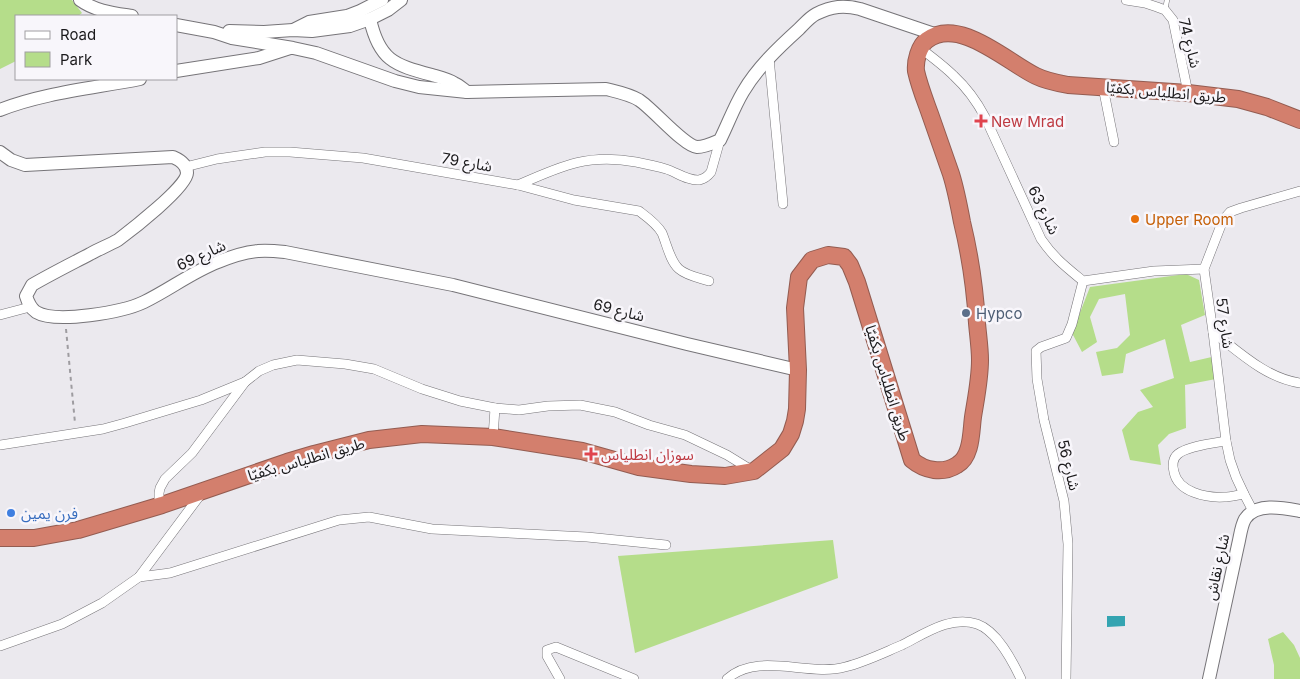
<svg xmlns="http://www.w3.org/2000/svg" width="1300" height="679" viewBox="0 0 1300 679" font-family="Inter,'Noto Sans Arabic',sans-serif">
  <style>
    .green { fill: #b5dd8a }
    .water { fill: #34a4b1 }
    .lines { fill: none; stroke-linecap: round; stroke-linejoin: round }
    .lane-casing { stroke: #767478; stroke-width: 5.5 }
    .street-casing { stroke: #767478; stroke-width: 10 }
    .secondary-casing { stroke: #767478; stroke-width: 14 }
    .highway-casing { stroke: #935c51; stroke-width: 18 }
    .path { stroke: #9e9ca0; stroke-width: 2; stroke-dasharray: 4 4; stroke-linecap: butt }
    .lane { stroke: #fff; stroke-width: 4.5 }
    .street { stroke: #fff; stroke-width: 9 }
    .secondary { stroke: #fff; stroke-width: 12 }
    .highway { stroke: #d37f6d; stroke-width: 16 }
    .health-dot { fill: #e0444e; stroke: #f8f6fb; stroke-width: 2 }
    .food-dot { fill: #e8710a; stroke: #f8f6fb; stroke-width: 2 }
    .service-dot { fill: #5c6f8a; stroke: #f8f6fb; stroke-width: 2 }
    .shop-dot { fill: #3f7fe0; stroke: #f8f6fb; stroke-width: 2 }
    .labels { text-anchor: middle; dominant-baseline: central; stroke-width: 5; stroke-linejoin: round; paint-order: stroke }
    .street-label { font-size: 15px; fill: #1b1a1c; stroke: #f8f6fb }
    .health-label { font-size: 15px; fill: #be3a42; stroke: #f8f6fb; text-anchor: start }
    .food-label { font-size: 15px; fill: #c56008; stroke: #f8f6fb; text-anchor: start }
    .service-label { font-size: 15px; fill: #4e5e75; stroke: #f8f6fb; text-anchor: start }
    .shop-label { font-size: 15px; fill: #366cbe; stroke: #f8f6fb; text-anchor: start }
  </style>
  <rect width="100%" height="100%" fill="#ebe9ee"/>
  <g class="green">
    <path d="M 0,0 L 72,0 L 82,13 L 78,16 L 16,16 L 16,61 L 0,69 Z"/>
    <path d="M 1186,274 L 1199,280 L 1205,315 L 1181,325 L 1190,362 L 1216,356 L 1221,378 L 1185,385 L 1186,428 L 1169,434 L 1158,445 L 1161,465 L 1130,460 L 1122,430 L 1138,412 L 1153,407 L 1140,390 L 1174,378 L 1165,339 L 1126,354 L 1123,373 L 1102,376 L 1096,352 L 1117,348 L 1130,335 L 1125,294 L 1099,299 L 1090,317 L 1097,342 L 1082,352 L 1072,333 L 1090,287 Z"/>
    <path d="M 833,540 L 838,578 L 635,653 L 618,556 Z"/>
    <path d="M 1283,632 L 1294,645 L 1300,658 L 1300,679 L 1274,679 L 1274,665 L 1268,639 Z"/>
  </g>
  <path class="water" d="M 1107,616 L 1125,616 L 1125,626 L 1107,627 Z"/>
  <g class="lines">
    <defs>
      <path id="lane" d="M 1165,10 L 1167,0"/>
      <g id="street">
        <path d="M 1126,0 L 1145,3 L 1157,7 L 1165,10 L 1173,20 L 1188,93"/>
        <path d="M 920,48 C 932,57 944,66 954,76 C 967,88 977,102 985,117 L 1041,239 C 1054,258 1066,267 1083,281 L 1154,271 L 1204,269"/>
        <path d="M 769,58 L 783,204"/>
        <path d="M 1103,87 L 1114,142"/>
        <path d="M 185,167 L 217,159 L 265,152 L 290,152 L 363,158 L 518,185 L 574,200 L 639,211 C 647,217 657,224 662,233 C 667,245 670,261 679,269 C 687,276 700,278 709,281"/>
        <path d="M 518,185 C 561,166 588,153 636,162 C 646,164 656,166 666,169 C 676,172 688,181 699,180 C 704,179 708,176 711,172 L 720,140"/>
        <path d="M 0,315 L 30,307"/>
        <path d="M 1213,332 C 1239,352 1266,378 1300,383"/>
        <path d="M 493,437 L 495,408 L 519,410 L 548,406 L 580,405 L 615,412 L 649,425 L 685,435 L 727,455 L 753,471"/>
        <path d="M 1226,441 C 1214,443 1188,446 1178,454 C 1173,458 1172,465 1174,472 C 1178,492 1206,498 1224,497 C 1231,497 1237,495 1244,494"/>
        <path d="M 0,445 L 103,429 L 125,423 L 201,400 L 245,382"/>
        <path d="M 162,505 L 159,499 L 159,493 L 160,488 L 165,479 L 192,453 L 245,382 L 259,371 L 273,365 L 297,360 L 345,364 L 374,369 L 422,389 L 460,401 L 495,408"/>
        <path d="M 1253,511 L 1244,494 L 1236,477 L 1230,460 L 1226,441 L 1213,332 L 1204,269 L 1223,220 L 1230,212 L 1241,208 L 1300,191"/>
        <path d="M 139,577 L 170,573 L 339,520 L 369,517 L 432,529 L 587,537 L 666,545"/>
        <path d="M 0,646 L 62,624 L 102,603 L 139,577 L 201,494"/>
        <path d="M 560,679 L 547,656 L 547,650 L 556,647 L 634,679"/>
        <path d="M 727,679 C 758,651 808,677 845,667 C 865,662 883,653 902,645 C 924,634 951,615 977,624 C 997,631 1012,660 1021,679"/>
        <path d="M 1066,679 L 1068,544 L 1064,501 L 1044,420 L 1037,379 L 1036,351 L 1041,347 L 1066,338 L 1072,324 L 1083,281"/>
      </g>
      <g id="secondary">
        <path d="M 80,0 C 95,11 113,13 132,16"/>
        <path d="M 370,19 C 379,60 394,65 432,75 C 439,77 448,79 454,83 C 459,85 463,89 467,92"/>
        <path d="M 176,25 L 214,32 L 232,38 L 293,48 L 316,53 L 395,81 L 419,87 L 467,92 L 606,89 C 618,92 629,94 639,100 C 653,109 684,146 697,147 C 705,147 713,143 720,140 C 728,124 734,107 743,92 C 757,68 778,48 799,29 C 804,24 810,17 816,14 C 832,6 844,5 860,9 L 937,35"/>
        <path d="M 295,29 L 309,22 L 347,16 L 360,11 L 382,0"/>
        <path d="M 229,31 L 264,32 L 293,30 L 312,31 L 350,26 L 370,19 L 388,10 L 401,0"/>
        <path d="M 176,71 L 259,58 L 290,48"/>
        <path d="M 0,110 C 42,93 95,88 140,79"/>
        <path d="M 0,152 L 11,160 L 25,165 L 173,157 C 180,160 187,164 187,173 C 187,187 130,231 118,240 C 109,245 99,249 90,254 C 71,264 51,274 32,285 L 26,296 C 28,302 30,308 36,312 C 56,324 123,312 144,302 C 169,290 192,272 218,262 C 230,257 245,252 258,251 C 266,250 276,251 285,252 L 453,285 L 687,344 L 798,370"/>
        <path d="M 1209,679 L 1238,545 C 1240,537 1241,526 1245,519 C 1256,502 1284,508 1300,511"/>
      </g>
      <path id="highway" d="M 0,538 L 34,538 L 78,530 L 162,505 L 287,462 L 314,454 L 369,440 L 422,434 L 493,437 L 582,451 L 639,467 L 691,474 L 725,476 L 754,471 L 782,449 L 791,434 L 795,421 L 797,409 L 798,370 L 795,308 L 799,277 L 812,260 L 828,255 L 844,257 L 850,265 L 857,282 L 912,460 C 925,471 943,474 957,465 C 972,457 971,431 973,417 C 976,398 980,379 980,360 C 980,348 978,335 977,323 C 975,289 970,255 962,222 C 959,206 956,190 951,174 C 944,154 937,134 930,114 C 925,100 919,85 916,71 C 915,61 919,46 927,40 C 959,16 1007,62 1036,76 C 1046,81 1057,83 1068,85 L 1188,93 L 1238,99 L 1267,107 L 1300,120"/>
    </defs>
    <use href="#lane" class="lane-casing"/>
    <use href="#street" class="street-casing"/>
    <use href="#secondary" class="secondary-casing"/>
    <use href="#highway" class="highway-casing"/>
    <path class="path" d="M 66,329 L 75,423"/>
    <use href="#lane" class="lane"/>
    <use href="#street" class="street"/>
    <use href="#secondary" class="secondary"/>
    <use href="#highway" class="highway"/>
  </g>
  <g class="health-dot">
    <path d="M978.5 113.5h5v5h5v5h-5v5h-5v-5h-5v-5h5z"/>
    <path d="M588.5 446.5h5v5h5v5h-5v5h-5v-5h-5v-5h5z"/>
  </g>
  <circle class="food-dot" cx="1135" cy="219" r="5"/>
  <circle class="service-dot" cx="966" cy="313" r="5"/>
  <circle class="shop-dot" cx="11" cy="513" r="5"/>
  <g class="labels">
    <g class="street-label">
      <text transform="translate(1190 43) rotate(76)">شارع 74</text>
      <text transform="translate(1166 92) rotate(5)">طريق انطلياس بكفيّا</text>
      <text transform="translate(467 162) rotate(10)">شارع 79</text>
      <text transform="translate(1044 210) rotate(64)">شارع 63</text>
      <text transform="translate(201 255) rotate(-25)">شارع 69</text>
      <text transform="translate(619 310) rotate(14)">شارع 69</text>
      <text transform="translate(1225 323) rotate(82)">شارع 57</text>
      <text transform="translate(888 383) rotate(73)">طريق انطلياس بكفيّا</text>
      <text transform="translate(306 459) rotate(-16)">طريق انطلياس بكفيّا</text>
      <text transform="translate(1069 465) rotate(76)">شارع 56</text>
      <text transform="translate(1217 567) rotate(-78)">شارع نقاش</text>
    </g>
    <g class="health-label">
      <text x="991" y="121">New Mrad</text>
      <text x="601" y="454">سوزان انطلياس</text>
    </g>
    <g class="food-label">
      <text x="1145" y="219">Upper Room</text>
    </g>
    <g class="service-label">
      <text x="976" y="313">Hypco</text>
    </g>
    <g class="shop-label">
      <text x="21" y="513">فرن يمين</text>
    </g>
  </g>
  <rect x="15" y="15" width="162" height="65" fill="#f8f6fb" stroke="#a09ea2"/>
  <rect x="25" y="31" width="25" height="8" fill="#ffffff" stroke="#a09ea2"/>
  <text x="60" y="40" font-size="15" fill="#1b1a1c">Road</text>
  <rect x="25" y="52" width="25" height="15" fill="#b5dd8a" stroke="#a09ea2"/>
  <text x="60" y="65" font-size="15" fill="#1b1a1c">Park</text>
</svg>
